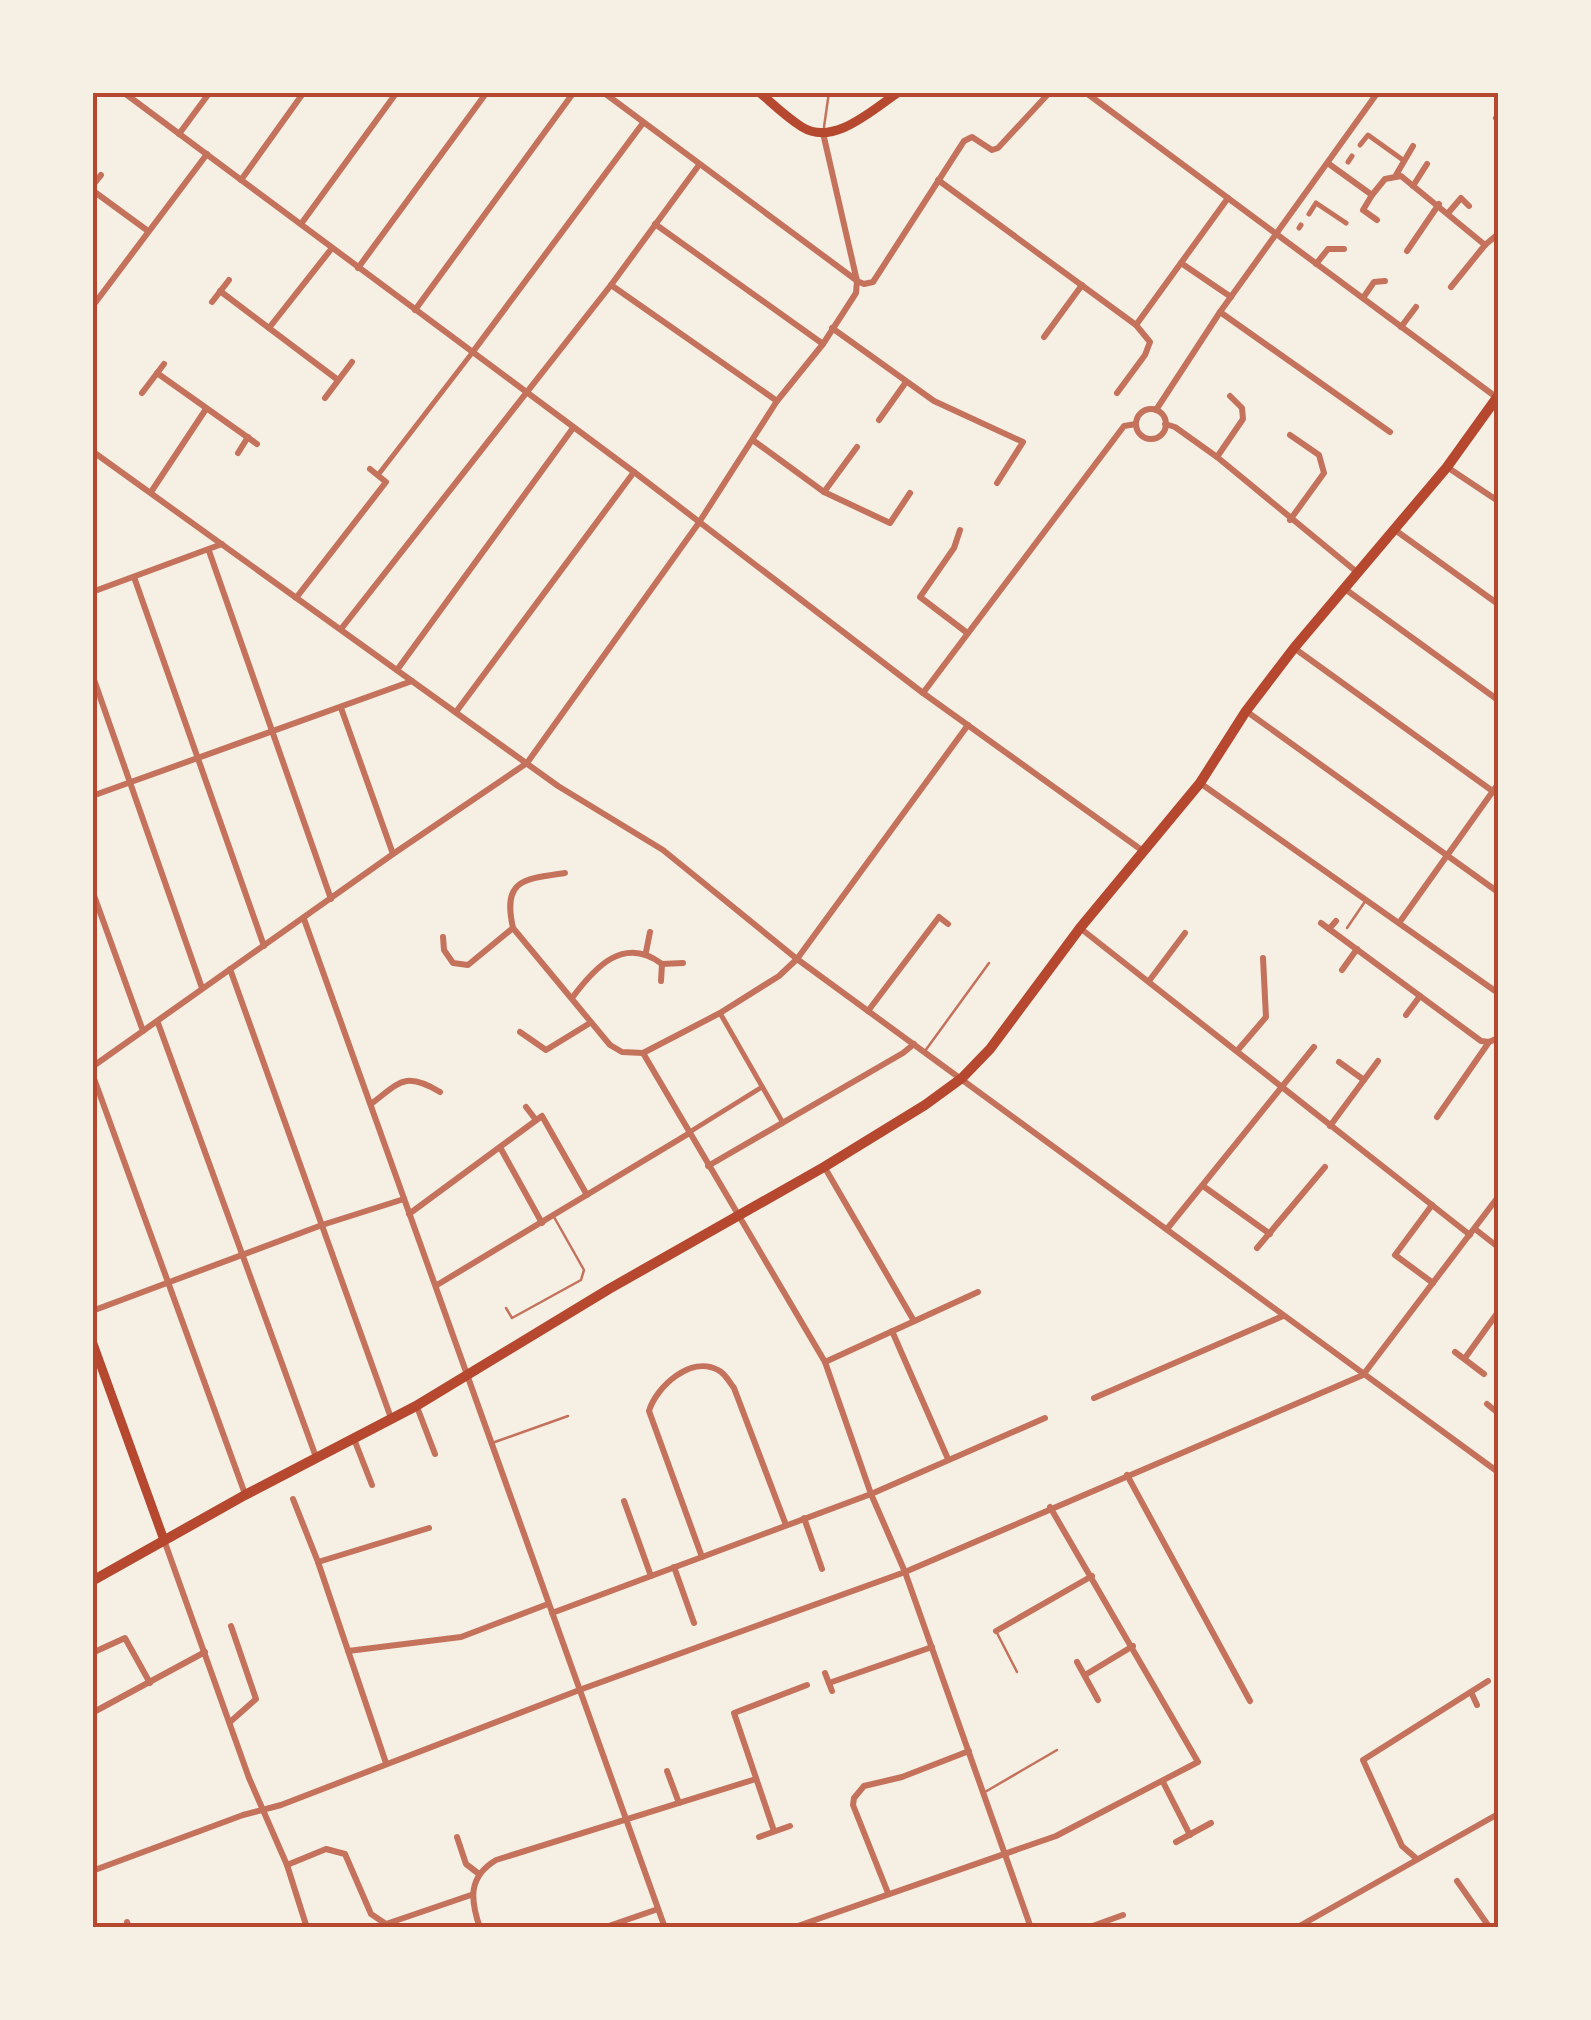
<svg xmlns="http://www.w3.org/2000/svg" width="1591" height="2020" viewBox="0 0 1591 2020" font-family="'Noto Sans',sans-serif">
  <style>
    .lines { fill: none; stroke-linecap: round; stroke-linejoin: round }
    .service { stroke: #c5725c; stroke-width: 2.5 }
    .pedestrian { stroke: #c5725c; stroke-width: 5 }
    .minor { stroke: #c5725c; stroke-width: 6 }
    .secondary { stroke: #b5482f; stroke-width: 9 }
    .trunk { stroke: #b5482f; stroke-width: 10 }
    .neatline { fill: none; stroke: #b5482f; stroke-width: 4 }
  </style>
  <rect width="100%" height="100%" fill="#f6efe4"/>
  <g class="lines">
    <g class="service">
      <path d="M 824,127 L 829,92"/>
      <path d="M 1347,928 L 1366,900"/>
      <path d="M 925,1051 L 989,963"/>
      <path d="M 506,1308 L 512,1318 L 581,1280 L 584,1270 L 554,1217"/>
      <path d="M 492,1443 L 568,1416"/>
      <path d="M 997,1633 L 1017,1672"/>
      <path d="M 985,1792 L 1057,1750"/>
    </g>
    <g class="pedestrian">
      <path d="M 1360,145 L 1368,135 L 1403,160"/>
      <path d="M 1348,162 L 1352,156"/>
      <path d="M 1309,214 L 1316,203 L 1346,223"/>
      <path d="M 1299,228 L 1301,225"/>
      <path d="M 378,475 L 472,353"/>
      <path d="M 720,1013 L 783,1123"/>
      <path d="M 688,1133 L 762,1087"/>
    </g>
    <g class="minor">
      <path d="M 123,92 L 634,472 L 923,693 L 1143,851"/>
      <path d="M 603,92 L 856,280"/>
      <path d="M 1085,92 L 1496,397"/>
      <path d="M 1261,92 L 1261,93"/>
      <path d="M 1496,118 L 1498,120"/>
      <path d="M 179,134 L 210,92"/>
      <path d="M 1329,164 L 1372,195 L 1385,179 L 1401,176 L 1485,245"/>
      <path d="M 1396,175 L 1413,146"/>
      <path d="M 241,180 L 304,92"/>
      <path d="M 938,180 L 1136,325 L 1150,342 L 1145,355 L 1117,393"/>
      <path d="M 92,186 L 101,175"/>
      <path d="M 1413,186 L 1427,164"/>
      <path d="M 92,190 L 148,231"/>
      <path d="M 1372,195 L 1363,210 L 1377,220"/>
      <path d="M 1449,212 L 1461,198 L 1469,206"/>
      <path d="M 301,224 L 397,92"/>
      <path d="M 655,224 L 823,344"/>
      <path d="M 1407,251 L 1439,204"/>
      <path d="M 1181,263 L 1231,297"/>
      <path d="M 1316,264 L 1328,249 L 1344,249"/>
      <path d="M 358,268 L 487,92"/>
      <path d="M 857,281 L 864,284 L 873,282 L 964,141 L 972,137 L 992,150 L 998,148 L 1050,92"/>
      <path d="M 611,285 L 777,401"/>
      <path d="M 1451,287 L 1485,245 L 1498,234"/>
      <path d="M 220,291 L 338,380"/>
      <path d="M 1363,298 L 1374,282 L 1385,281"/>
      <path d="M 212,302 L 229,280"/>
      <path d="M 92,307 L 207,154"/>
      <path d="M 415,310 L 574,92"/>
      <path d="M 1220,312 L 1390,432"/>
      <path d="M 1136,325 L 1228,198"/>
      <path d="M 1401,327 L 1416,307"/>
      <path d="M 269,328 L 332,248"/>
      <path d="M 832,328 L 934,401 L 1023,442 L 997,483"/>
      <path d="M 1044,337 L 1082,285"/>
      <path d="M 472,353 L 643,123"/>
      <path d="M 157,373 L 257,444"/>
      <path d="M 142,393 L 164,364"/>
      <path d="M 325,398 L 352,362"/>
      <circle cx="1151" cy="424" r="15"/>
      <path d="M 1156,410 L 1220,312 L 1378,92"/>
      <path d="M 879,420 L 906,382"/>
      <path d="M 1165,424 L 1175,427 L 1217,457 L 1358,573"/>
      <path d="M 1290,435 L 1319,455 L 1324,473 L 1290,520"/>
      <path d="M 754,441 L 824,492 L 890,523 L 910,493"/>
      <path d="M 92,451 L 558,786 L 663,850 L 797,959 L 1498,1472"/>
      <path d="M 238,453 L 248,437"/>
      <path d="M 1217,457 L 1243,419 L 1242,408 L 1230,396"/>
      <path d="M 1447,467 L 1498,501"/>
      <path d="M 151,492 L 206,409"/>
      <path d="M 824,492 L 857,447"/>
      <path d="M 960,530 L 954,548 L 920,597 L 966,632"/>
      <path d="M 1395,530 L 1498,604"/>
      <path d="M 209,551 L 331,899"/>
      <path d="M 134,577 L 264,946"/>
      <path d="M 1345,589 L 1498,700"/>
      <path d="M 92,592 L 222,544"/>
      <path d="M 296,598 L 386,482 L 370,469"/>
      <path d="M 341,629 L 611,285 L 699,165"/>
      <path d="M 1294,648 L 1498,795"/>
      <path d="M 397,670 L 573,428"/>
      <path d="M 92,674 L 202,988"/>
      <path d="M 923,693 L 1124,426 L 1136,424"/>
      <path d="M 341,708 L 393,854"/>
      <path d="M 1246,711 L 1498,892"/>
      <path d="M 456,712 L 634,472"/>
      <path d="M 1200,783 L 1498,993"/>
      <path d="M 92,796 L 412,681"/>
      <path d="M 565,873 C 524,879 502,879 513,928 L 610,1045 L 622,1052 L 643,1053 L 720,1013 L 779,976 L 797,959 L 968,725"/>
      <path d="M 92,890 L 143,1031"/>
      <path d="M 304,919 L 665,1928"/>
      <path d="M 1321,923 L 1481,1041 L 1489,1042 L 1498,1038"/>
      <path d="M 1399,923 L 1498,784"/>
      <path d="M 1080,928 L 1470,1235"/>
      <path d="M 1329,929 L 1336,921"/>
      <path d="M 443,937 L 444,950 L 453,963 L 468,965 L 513,928"/>
      <path d="M 646,952 L 650,932"/>
      <path d="M 662,964 L 683,963"/>
      <path d="M 230,969 L 391,1418"/>
      <path d="M 1342,970 L 1357,949"/>
      <path d="M 1149,981 L 1185,933"/>
      <path d="M 572,998 C 595,967 624,935 662,964 L 661,981"/>
      <path d="M 868,1011 L 939,917 L 948,924"/>
      <path d="M 1406,1015 L 1420,996"/>
      <path d="M 158,1023 L 316,1457"/>
      <path d="M 520,1032 L 546,1050 L 590,1023"/>
      <path d="M 1237,1051 L 1266,1017 L 1263,958"/>
      <path d="M 643,1053 L 825,1362 L 871,1494 L 905,1572 L 1031,1928"/>
      <path d="M 1339,1062 L 1364,1080"/>
      <path d="M 92,1067 L 393,854 L 527,763 L 698,524 L 777,401 L 823,344 L 856,293 L 857,281 L 823,133"/>
      <path d="M 92,1073 L 245,1494"/>
      <path d="M 371,1104 C 400,1082 405,1071 440,1092"/>
      <path d="M 526,1107 L 536,1120"/>
      <path d="M 1437,1117 L 1489,1042"/>
      <path d="M 1330,1126 L 1378,1061"/>
      <path d="M 501,1149 L 542,1223"/>
      <path d="M 708,1166 L 903,1053 L 914,1044"/>
      <path d="M 825,1168 L 914,1321"/>
      <path d="M 1203,1186 L 1270,1234"/>
      <path d="M 1432,1205 L 1395,1255 L 1433,1283"/>
      <path d="M 409,1214 L 542,1116 L 587,1195"/>
      <path d="M 1167,1229 L 1314,1047"/>
      <path d="M 1475,1229 L 1498,1247"/>
      <path d="M 1257,1248 L 1325,1167"/>
      <path d="M 437,1285 L 688,1134"/>
      <path d="M 92,1311 L 322,1225 L 404,1199"/>
      <path d="M 892,1331 L 948,1459"/>
      <path d="M 1455,1352 L 1484,1374"/>
      <path d="M 1465,1358 L 1498,1312"/>
      <path d="M 825,1362 L 978,1292"/>
      <path d="M 1094,1398 L 1283,1316"/>
      <path d="M 1487,1404 L 1498,1413"/>
      <path d="M 417,1407 L 435,1454"/>
      <path d="M 354,1439 L 372,1485"/>
      <path d="M 1127,1475 L 1250,1701"/>
      <path d="M 293,1499 L 318,1562 L 386,1763"/>
      <path d="M 624,1501 L 651,1576"/>
      <path d="M 804,1518 L 822,1569"/>
      <path d="M 164,1540 L 249,1778 L 287,1865 L 307,1928"/>
      <path d="M 702,1557 L 649,1411 C 656,1387 691,1355 718,1370 C 726,1374 729,1382 734,1388 L 786,1525"/>
      <path d="M 318,1562 L 429,1528"/>
      <path d="M 674,1567 L 694,1623"/>
      <path d="M 552,1613 L 871,1494 L 1045,1418"/>
      <path d="M 996,1631 L 1092,1576"/>
      <path d="M 348,1651 L 461,1637 L 548,1604"/>
      <path d="M 92,1653 L 125,1638 L 150,1683"/>
      <path d="M 1077,1662 L 1098,1700"/>
      <path d="M 825,1673 L 832,1691"/>
      <path d="M 1085,1675 L 1133,1646"/>
      <path d="M 829,1683 L 932,1647"/>
      <path d="M 1471,1692 L 1477,1705"/>
      <path d="M 92,1713 L 205,1652"/>
      <path d="M 230,1722 L 256,1699 L 231,1626"/>
      <path d="M 667,1771 L 679,1803"/>
      <path d="M 1163,1782 L 1190,1835"/>
      <path d="M 774,1831 L 734,1713 L 807,1685"/>
      <path d="M 457,1837 L 466,1864 L 479,1874"/>
      <path d="M 759,1837 L 790,1826"/>
      <path d="M 1176,1842 L 1211,1823"/>
      <path d="M 1417,1859 L 1402,1846 L 1363,1760 L 1488,1681"/>
      <path d="M 287,1865 L 326,1849 L 345,1854 L 371,1914 L 386,1924 L 471,1895"/>
      <path d="M 92,1871 L 243,1815 L 281,1805 L 582,1689 L 905,1572 L 1363,1375 L 1498,1197"/>
      <path d="M 1457,1881 L 1490,1928"/>
      <path d="M 888,1893 L 853,1805 L 854,1798 L 864,1786 L 902,1777 L 969,1751"/>
      <path d="M 127,1922 L 129,1928"/>
      <path d="M 480,1928 C 470,1899 468,1877 496,1860 L 756,1779"/>
      <path d="M 603,1928 L 658,1909"/>
      <path d="M 792,1928 L 1056,1836 L 1198,1762 L 1050,1507"/>
      <path d="M 1087,1928 L 1123,1915"/>
      <path d="M 1296,1928 L 1498,1814"/>
    </g>
    <g class="secondary">
      <path d="M 759,92 C 773,104 786,117 802,127 C 834,147 873,109 899,92"/>
      <path d="M 92,1341 L 164,1540"/>
    </g>
    <path class="trunk" d="M 92,1581 L 245,1495 L 416,1406 L 609,1289 L 824,1167 L 925,1105 L 962,1078 L 990,1049 L 1080,928 L 1200,783 L 1246,711 L 1294,648 L 1447,467 L 1498,396"/>
  </g>
  <rect width="1591" height="2020" fill="none" stroke="#f6efe4" stroke-width="190"/>
  <rect x="95" y="95" width="1401" height="1830" class="neatline"/>
</svg>
